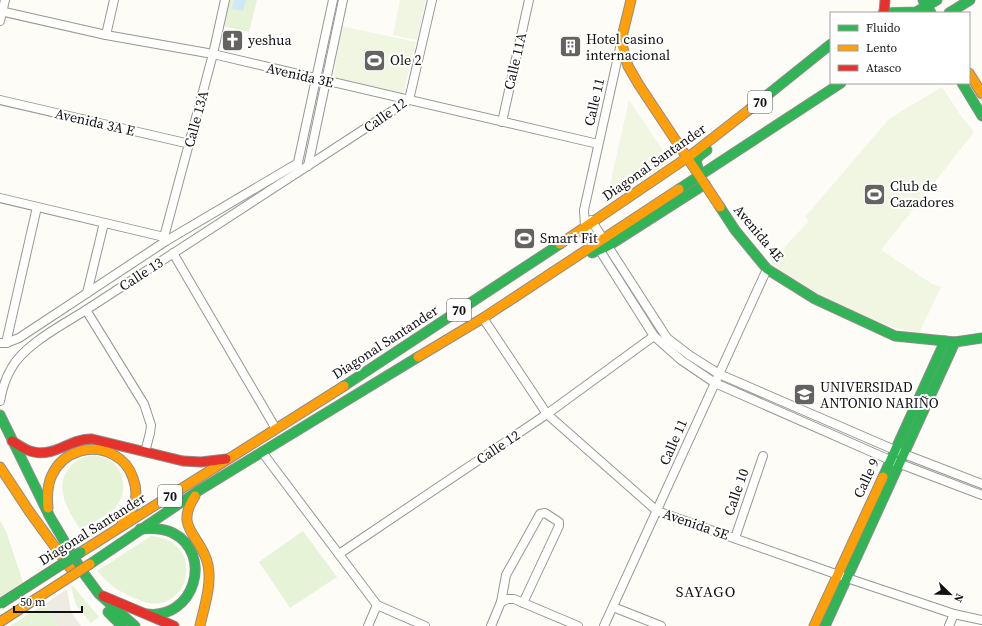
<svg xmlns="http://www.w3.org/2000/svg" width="982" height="626" viewBox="0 0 982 626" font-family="'Source Serif 4',serif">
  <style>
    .green { fill: #e7f3d7 }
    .pitch { fill: #f0f6e1 }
    .plaza { fill: #edebe2 }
    .water { fill: #cde8f7 }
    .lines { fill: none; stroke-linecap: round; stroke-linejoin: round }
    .street-casing { stroke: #979795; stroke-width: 10 }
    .fast-casing { stroke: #8e8d8b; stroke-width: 11 }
    .slow-casing { stroke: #8e8d8b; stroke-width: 11 }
    .jam-casing { stroke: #8e8d8b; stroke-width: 11 }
    .street { stroke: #fffffe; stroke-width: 8 }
    .fast { stroke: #30b455; stroke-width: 9 }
    .slow { stroke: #ff9f0a; stroke-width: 9 }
    .jam { stroke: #e5322d; stroke-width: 9 }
    .fast-bridge-casing { stroke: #858482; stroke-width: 11; stroke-linecap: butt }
    .slow-bridge-casing { stroke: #858482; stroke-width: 11; stroke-linecap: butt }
    .fast-bridge { stroke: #30b455; stroke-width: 9 }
    .slow-bridge { stroke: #ff9f0a; stroke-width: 9 }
    .labels { text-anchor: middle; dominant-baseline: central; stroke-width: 4; stroke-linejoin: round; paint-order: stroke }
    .shield { fill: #fff; stroke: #585858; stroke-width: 1 }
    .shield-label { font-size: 13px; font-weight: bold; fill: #111 }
    .poi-label { font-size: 14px; fill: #111; stroke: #fff; text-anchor: start }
    .street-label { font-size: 14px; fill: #111; stroke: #fff }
    .neighbourhood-label { font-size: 15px; letter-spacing: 1px; fill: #111; stroke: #fff }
  </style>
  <rect width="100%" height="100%" fill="#fdfcf7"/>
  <g class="green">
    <path d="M 229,0 L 257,0 L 249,32 L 223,26 Z"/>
    <path d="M 93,455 C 97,456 102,456 105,458 C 125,466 129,493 115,508 C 109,515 89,524 80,529 C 69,512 53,488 69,468 C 76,460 82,457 93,455 Z"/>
    <path d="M 0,521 L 6,531 L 23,582 L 0,598 Z"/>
    <path d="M 303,531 L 337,577 L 290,608 L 259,562 Z"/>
    <path d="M 151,536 C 206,540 191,611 148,603 C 143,602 138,599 134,598 C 117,591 109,584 97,571 Z"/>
    <path d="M 73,586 L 99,617 L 91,623 L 76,605 L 71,587 Z"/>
    <path d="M 46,603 L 58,626 L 10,626 Z"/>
  </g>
  <g class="pitch">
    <path d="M 400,0 L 426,0 L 417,40 L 393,35 Z"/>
    <path d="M 340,26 L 416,42 L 403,95 L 334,78 Z"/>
    <path d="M 942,87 L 961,116 L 974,132 L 881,250 L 932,284 L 941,287 L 919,333 L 891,327 L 836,308 L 792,279 L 771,262 L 808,222 L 806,216 L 890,118 Z"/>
    <path d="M 629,100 L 670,161 L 606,203 Z"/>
  </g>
  <path class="plaza" d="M 67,589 L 71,612 L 81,626 L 58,626 L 46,603 Z"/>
  <path class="water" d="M 234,0 L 246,0 L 243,11 L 232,9 Z"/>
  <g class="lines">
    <defs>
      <g id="street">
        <path d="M 0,11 L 106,35 L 213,54 L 598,144"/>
        <path d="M 0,21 L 5,0"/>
        <path d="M 106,35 L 114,0"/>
        <path d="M 621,43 L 584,210 L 585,227 L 654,336 L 681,360 L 715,383 L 890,460 L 982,495"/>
        <path d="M 0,100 L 190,144"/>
        <path d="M 502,122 L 529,0"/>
        <path d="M 308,166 L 343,0"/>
        <path d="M 297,167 L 333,0"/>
        <path d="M 0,198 L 164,237 L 166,241"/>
        <path d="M 591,220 L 667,338 L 689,355 L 719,374 L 904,454 L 982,484"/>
        <path d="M 164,237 L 213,54 L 225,0"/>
        <path d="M 173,253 L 276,429"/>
        <path d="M 87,293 L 104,223"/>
        <path d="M 86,310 L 144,404 L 151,425 L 150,433 L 145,452"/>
        <path d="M 483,318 L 547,414 L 657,511 L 847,578 L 954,614 L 982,620"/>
        <path d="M 0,343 L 6,343 L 19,338 L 166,241 L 298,163"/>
        <path d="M 6,343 L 37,207"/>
        <path d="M 0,401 C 2,390 5,379 11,369 C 23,345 64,324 86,310 L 409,100 L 432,0"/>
        <path d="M 262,452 L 377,605 L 425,626"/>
        <path d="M 735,538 L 763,456"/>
        <path d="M 339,554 L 547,414 L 654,336"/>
        <path d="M 501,602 L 506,575 L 540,514 L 545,513 L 559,522 L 559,526 L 523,603"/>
        <path d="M 613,607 L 661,626"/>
        <path d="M 368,626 L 377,605"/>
        <path d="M 491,626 L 501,602 L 508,599 L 514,599 L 578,626"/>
        <path d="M 604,626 L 767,269"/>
        <path d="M 949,626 L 954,614"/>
      </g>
      <g id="fast">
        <path d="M 923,0 L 931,13"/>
        <path d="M 883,13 L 916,12 L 937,0"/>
        <path d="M 949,13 L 970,0"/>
        <path d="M 962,83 L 982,116"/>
        <path d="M 750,109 L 831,44"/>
        <path d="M 700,176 L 696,161 L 699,156 L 707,150"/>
        <path d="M 679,189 L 841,83"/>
        <path d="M 720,207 L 735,230 L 767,269 L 815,299 L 895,336 L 955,342 L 982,338"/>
        <path d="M 592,253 L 608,246 L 705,184"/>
        <path d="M 344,386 L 560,244"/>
        <path d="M 0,415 L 50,517 L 82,571 L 99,594 L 135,626"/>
        <path d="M 883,477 L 945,341"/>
        <path d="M 140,529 C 151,528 163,528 173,533 C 214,554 194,620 147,614"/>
        <path d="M 90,564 L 198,491 L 418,357"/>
        <path d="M 108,612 L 122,626"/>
        <path d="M 825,626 L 955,342"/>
      </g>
      <g id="slow">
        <path d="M 631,0 L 621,41 L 628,66 L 639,85 L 720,207"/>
        <path d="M 969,73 L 982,94"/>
        <path d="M 560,244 L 691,155 L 750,109"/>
        <path d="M 418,357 L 483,318 L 679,189"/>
        <path d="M 0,467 L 29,511 L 71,569"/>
        <path d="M 195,496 C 173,529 202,535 208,565 C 212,585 204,607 200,626"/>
        <path d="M 48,508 C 47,497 47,485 52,475 C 63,451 92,443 114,455 C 123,460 130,468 133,478 C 136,486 137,496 134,505 C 131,511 126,517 122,523"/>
        <path d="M 81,552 L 344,386"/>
        <path d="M 814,626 L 883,477"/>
      </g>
      <g id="jam">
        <path d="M 884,13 L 885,0"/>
        <path d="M 12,441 C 19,445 26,451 34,452 C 55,457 71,438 92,439 L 183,461 L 201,462 L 226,459"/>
        <path d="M 103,596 L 174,626"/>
      </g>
    </defs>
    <use href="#street" class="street-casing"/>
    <use href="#fast" class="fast-casing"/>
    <use href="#slow" class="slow-casing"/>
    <use href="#jam" class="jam-casing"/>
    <use href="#street" class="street"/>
    <use href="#fast" class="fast"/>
    <use href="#slow" class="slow"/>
    <use href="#jam" class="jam"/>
    <defs>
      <path id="fast-bridge" d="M 0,604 L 81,552"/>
      <path id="slow-bridge" d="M 0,622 L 90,564"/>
    </defs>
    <use href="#fast-bridge" class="fast-bridge-casing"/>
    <use href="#slow-bridge" class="slow-bridge-casing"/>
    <use href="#fast-bridge" class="fast-bridge"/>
    <use href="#slow-bridge" class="slow-bridge"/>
  </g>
  <defs>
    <symbol id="church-square" viewBox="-11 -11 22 22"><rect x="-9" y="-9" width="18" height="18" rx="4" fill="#646362" stroke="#fff"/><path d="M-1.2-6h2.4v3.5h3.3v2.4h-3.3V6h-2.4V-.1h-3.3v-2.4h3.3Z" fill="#fff"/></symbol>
    <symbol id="building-square" viewBox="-11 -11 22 22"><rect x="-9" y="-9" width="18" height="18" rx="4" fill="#646362" stroke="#fff"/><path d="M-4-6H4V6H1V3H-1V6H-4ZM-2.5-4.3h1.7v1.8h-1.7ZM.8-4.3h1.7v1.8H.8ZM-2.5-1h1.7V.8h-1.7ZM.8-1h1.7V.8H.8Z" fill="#fff"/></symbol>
    <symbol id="stadium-square" viewBox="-11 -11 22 22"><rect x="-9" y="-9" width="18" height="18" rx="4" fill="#646362" stroke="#fff"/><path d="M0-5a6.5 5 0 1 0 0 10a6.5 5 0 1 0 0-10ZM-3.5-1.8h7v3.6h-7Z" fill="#fff"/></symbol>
    <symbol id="university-square" viewBox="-11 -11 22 22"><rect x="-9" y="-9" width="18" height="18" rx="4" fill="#646362" stroke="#fff"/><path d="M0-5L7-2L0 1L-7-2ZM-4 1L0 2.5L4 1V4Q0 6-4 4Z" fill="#fff"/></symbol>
  </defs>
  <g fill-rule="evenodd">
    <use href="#church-square" x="220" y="28" width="25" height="25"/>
    <use href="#building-square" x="558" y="34" width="25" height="25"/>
    <use href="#stadium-square" x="362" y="48" width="25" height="25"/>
    <use href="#stadium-square" x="862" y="182" width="25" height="25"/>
    <use href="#stadium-square" x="512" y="226" width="25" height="25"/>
    <use href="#university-square" x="792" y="382" width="25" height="25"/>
  </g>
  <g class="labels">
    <g class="shield">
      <rect x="748" y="91" width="24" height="22" rx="3"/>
      <rect x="447" y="299" width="24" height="22" rx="3"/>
      <rect x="158" y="485" width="24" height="22" rx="3"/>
    </g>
    <g class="shield-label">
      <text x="760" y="102">70</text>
      <text x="459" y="310">70</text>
      <text x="170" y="496">70</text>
    </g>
    <g class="poi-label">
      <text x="586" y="39">Hotel casino<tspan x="586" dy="16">internacional</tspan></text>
      <text x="248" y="40">yeshua</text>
      <text x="390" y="60">Ole 2</text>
      <text x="890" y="186">Club de<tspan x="890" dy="16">Cazadores</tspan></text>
      <text x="540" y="238">Smart Fit</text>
      <text x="820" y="387">UNIVERSIDAD<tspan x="820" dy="16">ANTONIO NARIÑO</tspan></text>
    </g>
    <g class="street-label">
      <text transform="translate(515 61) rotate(-77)">Calle 11A</text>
      <text transform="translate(300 75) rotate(13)">Avenida 3E</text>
      <text transform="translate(594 102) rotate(-77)">Calle 11</text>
      <text transform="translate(385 115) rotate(-35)">Calle 12</text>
      <text transform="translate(196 119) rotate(-75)">Calle 13A</text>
      <text transform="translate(95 122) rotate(13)">Avenida 3A E</text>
      <text transform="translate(654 162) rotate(-35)">Diagonal Santander</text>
      <text transform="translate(759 233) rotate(50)">Avenida 4E</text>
      <text transform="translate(141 274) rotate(-33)">Calle 13</text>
      <text transform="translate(385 342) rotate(-33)">Diagonal Santander</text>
      <text transform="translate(673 442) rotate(-66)">Calle 11</text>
      <text transform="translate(498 447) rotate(-34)">Calle 12</text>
      <text transform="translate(866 478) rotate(-65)">Calle 9</text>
      <text transform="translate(736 492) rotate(-71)">Calle 10</text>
      <text transform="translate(696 524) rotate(19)">Avenida 5E</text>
      <text transform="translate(92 529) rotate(-32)">Diagonal Santander</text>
    </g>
    <g class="neighbourhood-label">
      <text x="706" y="591">SAYAGO</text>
    </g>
  </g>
  <rect x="830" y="12" width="140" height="72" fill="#ffffff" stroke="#a0a0a0"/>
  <rect x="838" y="25" width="20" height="6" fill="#30b455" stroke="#a0a0a0"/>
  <text x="866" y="32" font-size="12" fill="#111111">Fluido</text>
  <rect x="838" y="45" width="20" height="6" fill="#ff9f0a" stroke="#a0a0a0"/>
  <text x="866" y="52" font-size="12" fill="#111111">Lento</text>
  <rect x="838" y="65" width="20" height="6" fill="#e5322d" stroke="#a0a0a0"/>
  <text x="866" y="72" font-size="12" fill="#111111">Atasco</text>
  <g transform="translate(950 594) rotate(113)" stroke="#ffffff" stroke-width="3" paint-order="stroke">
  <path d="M0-3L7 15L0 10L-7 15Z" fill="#111111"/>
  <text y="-6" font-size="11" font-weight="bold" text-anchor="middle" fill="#111111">N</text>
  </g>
  <path d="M14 606v6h68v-6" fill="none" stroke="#111111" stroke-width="2"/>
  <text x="20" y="606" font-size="12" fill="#111111" stroke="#ffffff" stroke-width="3" paint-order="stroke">50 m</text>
</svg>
